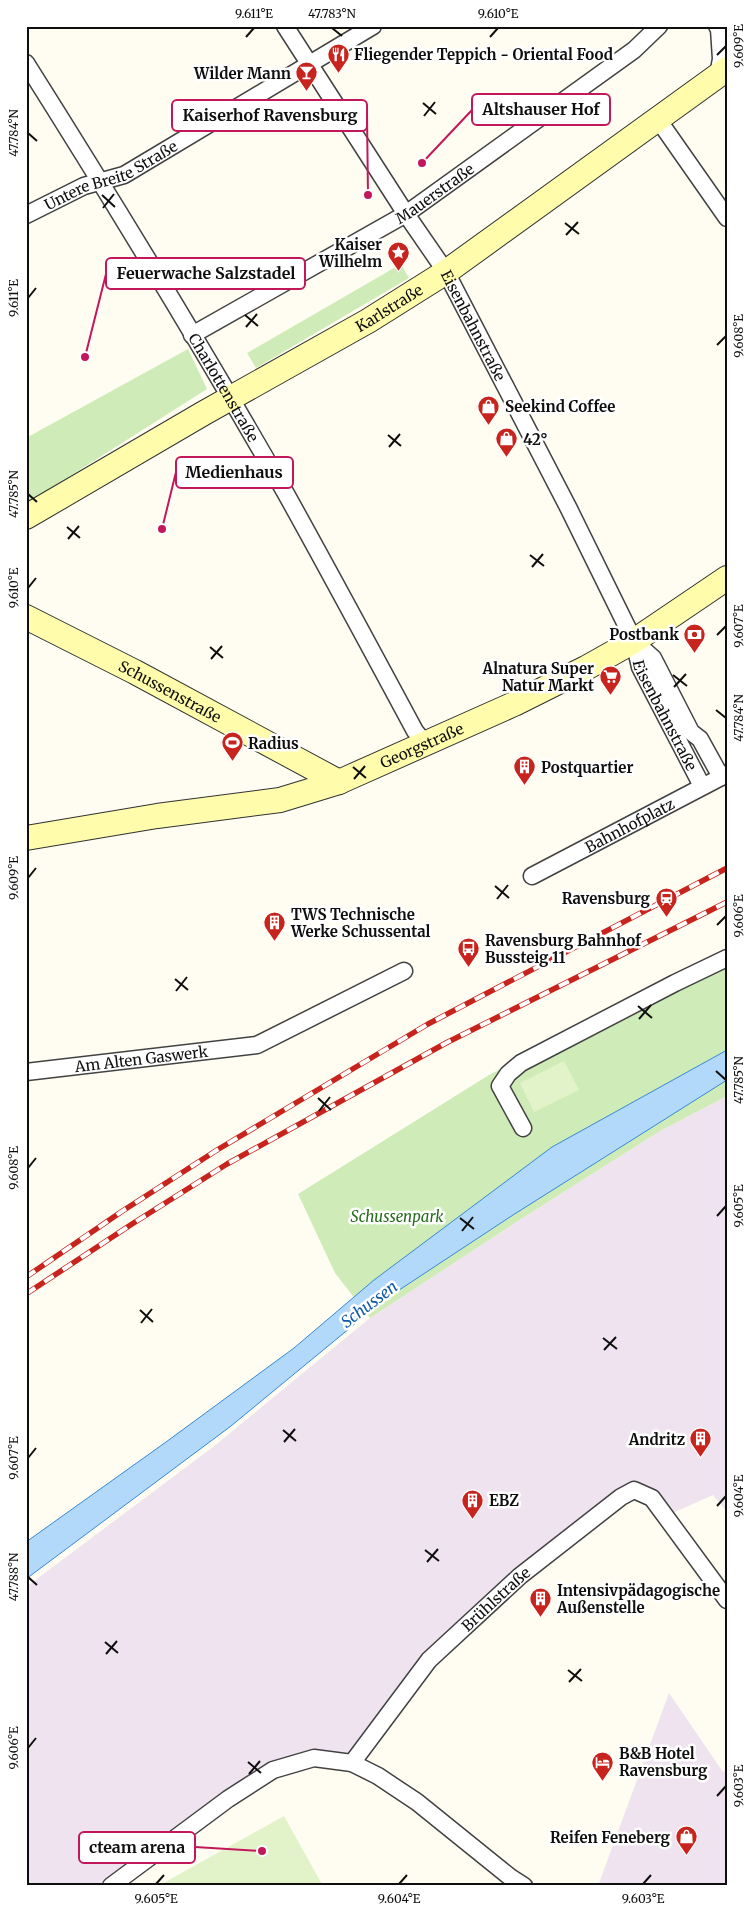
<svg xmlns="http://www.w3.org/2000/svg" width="753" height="1912" viewBox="0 0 753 1912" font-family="Merriweather,serif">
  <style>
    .industrial { fill: #eee3ee }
    .green { fill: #cfecb8 }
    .pitch { fill: #e2f3ca }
    .water { fill: #b3d9fa; stroke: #3688d5 }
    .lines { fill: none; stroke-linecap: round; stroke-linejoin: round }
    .street-casing { stroke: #424242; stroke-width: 19 }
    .secondary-casing { stroke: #313131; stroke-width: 26 }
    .street { stroke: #fff; stroke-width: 16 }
    .secondary { stroke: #fffdac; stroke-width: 24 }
    .rail-casing { stroke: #c8241e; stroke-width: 5.5 }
    .rail { stroke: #fff; stroke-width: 4; stroke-dasharray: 11; stroke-linecap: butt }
    .ticks { fill: none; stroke: #0f0f0f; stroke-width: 2 }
    .labels { text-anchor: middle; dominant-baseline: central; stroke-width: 5; stroke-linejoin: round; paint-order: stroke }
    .poi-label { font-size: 15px; font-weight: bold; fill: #0f0f0f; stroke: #fff; text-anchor: start }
    .street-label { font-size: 15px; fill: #0f0f0f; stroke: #fff }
    .park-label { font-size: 15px; font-style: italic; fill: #256b1b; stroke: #fff }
    .water-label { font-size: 16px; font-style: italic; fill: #105aa9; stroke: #fff }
    .leader { fill: none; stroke: #c2185b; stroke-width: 2 }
    .callout-dot { fill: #c2185b; stroke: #fff; stroke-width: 2 }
    .callout { fill: #fff; stroke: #c2185b; stroke-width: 2 }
    .callout-label { font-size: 16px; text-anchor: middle; font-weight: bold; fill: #0f0f0f }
    .neatline { fill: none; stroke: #0f0f0f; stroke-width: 2 }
    .ticks-label { font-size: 12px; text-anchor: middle; fill: #0f0f0f }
  </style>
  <rect width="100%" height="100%" fill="#fffdf1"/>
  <g class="industrial">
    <path d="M 727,1096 L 727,1512 L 713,1495 L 666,1516 L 634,1490 L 429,1660 L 352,1763 L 273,1770 L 111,1886 L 26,1886 L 26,1587 L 213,1447 L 370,1318 L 521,1219 L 660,1131 Z"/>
    <path d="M 669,1693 L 723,1772 L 727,1769 L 727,1886 L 598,1886 Z"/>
  </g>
  <g class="green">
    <path d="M 401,264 L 409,278 L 256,368 L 247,353 Z"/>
    <path d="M 188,349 L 207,389 L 26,504 L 26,438 Z"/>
    <path d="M 727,950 L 727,1096 L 660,1131 L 521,1219 L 370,1318 L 335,1273 L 298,1194 L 489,1075 Z"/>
  </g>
  <g class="pitch">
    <path d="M 564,1061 L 579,1090 L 534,1112 L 520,1083 Z"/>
    <path d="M 284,1816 L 323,1886 L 158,1886 Z"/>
  </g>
  <path class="water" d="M 727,1050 L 727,1080 L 513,1215 L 384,1300 L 231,1426 L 26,1579 L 26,1542 L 166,1442 L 294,1348 L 374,1280 L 552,1147 Z"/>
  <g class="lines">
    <defs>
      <g id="street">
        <path id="s1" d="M 285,26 L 406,214 L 446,272 L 569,509 L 634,641 L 640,667 L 702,786"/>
        <path d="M 717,26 L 719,29 L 721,59 L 718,75"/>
        <path id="s2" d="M 26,63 C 115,204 202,347 285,492 C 329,571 372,651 415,731 L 425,743"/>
        <path d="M 657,118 L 727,218"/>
        <path id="s3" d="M 26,215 L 84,186 L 124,175 L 373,26"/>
        <path id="s4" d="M 192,335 L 406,214 L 634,50 L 659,26"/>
        <path d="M 634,641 L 653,658 L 691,732 L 700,739 L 721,777"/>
        <path id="s5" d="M 532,876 L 727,774"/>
        <path id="s6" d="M 26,1072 L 257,1045 L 404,971"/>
        <path d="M 523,1128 L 500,1086 L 508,1074 L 521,1063 L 675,983 L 727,958"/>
        <path id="s7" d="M 352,1763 L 429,1660 L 520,1576 L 621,1497 L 634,1490 L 652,1498 L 727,1600"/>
        <path d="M 111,1886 L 228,1799 L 273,1770 L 314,1758 L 352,1763 L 378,1776 L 417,1802 L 510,1877 L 524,1886"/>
      </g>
      <g id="secondary">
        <path id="s8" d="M 26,517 L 204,413 L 368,321 L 446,272 L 727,69"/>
        <path id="s9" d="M 26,617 L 135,672 L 339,782"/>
        <path id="s10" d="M 26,838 L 157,816 L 280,800 L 339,782 L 514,704 L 586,668 L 634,641 L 727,578"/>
      </g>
    </defs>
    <use href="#street" class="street-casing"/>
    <use href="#secondary" class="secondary-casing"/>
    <use href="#street" class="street"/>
    <use href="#secondary" class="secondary"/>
    <defs>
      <g id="rail">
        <path d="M 26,1277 L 121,1212 L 217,1150 L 428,1024 L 727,868"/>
        <path d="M 26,1294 L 132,1224 L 227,1164 L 446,1043 L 727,902"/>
      </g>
    </defs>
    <use href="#rail" class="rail-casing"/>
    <use href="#rail" class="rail"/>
  </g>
  <path class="ticks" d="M 332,28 L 342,36M 246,37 L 254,28M 490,37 L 498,28M 717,55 L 726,46M 423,103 L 436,114M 424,116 L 435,102M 28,133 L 37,141M 102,195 L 115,207M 103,208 L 114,194M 565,223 L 579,234M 566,235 L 578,222M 28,298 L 36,288M 245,315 L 258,326M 246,327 L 257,314M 717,345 L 726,336M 388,435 L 401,446M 389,447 L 400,434M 28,494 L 37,502M 67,527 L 80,538M 68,539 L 79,526M 530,555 L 544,566M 532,567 L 543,554M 28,588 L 36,578M 717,635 L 726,626M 210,647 L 223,658M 211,659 L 222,646M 673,675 L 687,686M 674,687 L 686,674M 716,710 L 726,718M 353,767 L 366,778M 354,779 L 365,766M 28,878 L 36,868M 495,886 L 509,898M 497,899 L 508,885M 717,925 L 726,916M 175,979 L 188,990M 176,991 L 187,977M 638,1006 L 652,1018M 639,1019 L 651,1005M 716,1071 L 726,1080M 318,1098 L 331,1110M 319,1111 L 330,1097M 28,1168 L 36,1158M 717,1216 L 726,1206M 460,1218 L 474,1229M 462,1231 L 473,1217M 140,1310 L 153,1322M 141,1323 L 152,1309M 603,1338 L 617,1349M 604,1350 L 616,1337M 283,1430 L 296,1441M 284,1442 L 295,1429M 28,1458 L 36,1448M 717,1506 L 726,1496M 425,1550 L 439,1561M 427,1562 L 438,1549M 28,1577 L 37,1585M 105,1642 L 118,1653M 106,1654 L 117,1641M 568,1670 L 582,1681M 569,1682 L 581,1669M 28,1748 L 36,1738M 248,1762 L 261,1773M 249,1774 L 260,1761M 717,1796 L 726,1786M 156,1884 L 164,1875M 399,1884 L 407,1875M 643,1884 L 651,1875"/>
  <defs>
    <symbol id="restaurant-pin" viewBox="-11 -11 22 30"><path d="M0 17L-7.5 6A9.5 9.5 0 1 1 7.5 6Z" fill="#c8241e" stroke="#fff"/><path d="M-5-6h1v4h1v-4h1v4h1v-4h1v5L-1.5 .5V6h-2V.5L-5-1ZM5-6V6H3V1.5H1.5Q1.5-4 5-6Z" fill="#fff"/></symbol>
    <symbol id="bar-pin" viewBox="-11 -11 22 30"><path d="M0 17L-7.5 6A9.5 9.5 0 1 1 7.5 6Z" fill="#c8241e" stroke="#fff"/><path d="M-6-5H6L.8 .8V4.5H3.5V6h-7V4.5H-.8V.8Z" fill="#fff"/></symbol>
    <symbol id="sight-pin" viewBox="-11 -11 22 30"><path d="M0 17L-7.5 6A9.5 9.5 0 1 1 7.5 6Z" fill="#c8241e" stroke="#fff"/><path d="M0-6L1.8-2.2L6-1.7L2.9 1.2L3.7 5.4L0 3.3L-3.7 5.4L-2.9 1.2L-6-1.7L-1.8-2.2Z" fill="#fff"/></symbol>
    <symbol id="shop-pin" viewBox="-11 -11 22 30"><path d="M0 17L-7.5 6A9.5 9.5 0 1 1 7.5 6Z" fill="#c8241e" stroke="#fff"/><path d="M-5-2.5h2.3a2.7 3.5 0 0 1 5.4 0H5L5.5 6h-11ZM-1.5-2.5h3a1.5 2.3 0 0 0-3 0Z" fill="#fff"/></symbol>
    <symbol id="bank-pin" viewBox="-11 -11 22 30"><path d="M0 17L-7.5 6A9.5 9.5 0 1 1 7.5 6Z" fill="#c8241e" stroke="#fff"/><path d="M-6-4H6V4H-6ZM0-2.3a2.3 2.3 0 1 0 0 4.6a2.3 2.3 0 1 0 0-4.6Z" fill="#fff"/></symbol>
    <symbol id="supermarket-pin" viewBox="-11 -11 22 30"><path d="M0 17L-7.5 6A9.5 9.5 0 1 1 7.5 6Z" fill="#c8241e" stroke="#fff"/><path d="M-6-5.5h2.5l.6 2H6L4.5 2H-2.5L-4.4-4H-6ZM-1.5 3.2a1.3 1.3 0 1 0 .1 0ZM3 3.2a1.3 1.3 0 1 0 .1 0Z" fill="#fff"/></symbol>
    <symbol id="stadium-pin" viewBox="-11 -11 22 30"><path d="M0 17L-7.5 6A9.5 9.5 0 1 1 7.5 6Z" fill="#c8241e" stroke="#fff"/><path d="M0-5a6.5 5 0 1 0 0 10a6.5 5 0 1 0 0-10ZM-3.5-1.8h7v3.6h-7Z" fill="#fff"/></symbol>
    <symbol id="building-pin" viewBox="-11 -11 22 30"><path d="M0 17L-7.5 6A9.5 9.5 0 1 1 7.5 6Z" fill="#c8241e" stroke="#fff"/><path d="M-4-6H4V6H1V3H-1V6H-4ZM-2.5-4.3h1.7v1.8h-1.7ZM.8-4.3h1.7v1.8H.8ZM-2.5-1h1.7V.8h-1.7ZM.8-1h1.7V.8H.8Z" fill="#fff"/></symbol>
    <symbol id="station-pin" viewBox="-11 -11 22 30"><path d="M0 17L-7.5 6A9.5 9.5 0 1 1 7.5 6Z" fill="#c8241e" stroke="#fff"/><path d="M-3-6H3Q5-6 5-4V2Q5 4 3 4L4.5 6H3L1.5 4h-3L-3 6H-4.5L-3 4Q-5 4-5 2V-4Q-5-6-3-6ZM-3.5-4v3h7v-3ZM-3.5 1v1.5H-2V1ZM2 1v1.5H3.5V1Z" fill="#fff"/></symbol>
    <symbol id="bus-pin" viewBox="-11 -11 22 30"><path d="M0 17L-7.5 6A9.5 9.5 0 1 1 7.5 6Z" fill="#c8241e" stroke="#fff"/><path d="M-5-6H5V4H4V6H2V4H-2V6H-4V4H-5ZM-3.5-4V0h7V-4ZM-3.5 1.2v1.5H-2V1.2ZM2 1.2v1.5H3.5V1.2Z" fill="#fff"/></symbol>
    <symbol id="hotel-pin" viewBox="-11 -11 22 30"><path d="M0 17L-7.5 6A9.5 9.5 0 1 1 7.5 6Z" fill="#c8241e" stroke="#fff"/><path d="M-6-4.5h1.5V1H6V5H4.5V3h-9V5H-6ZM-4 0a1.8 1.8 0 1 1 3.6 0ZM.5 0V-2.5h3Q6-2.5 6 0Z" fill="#fff"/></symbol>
  </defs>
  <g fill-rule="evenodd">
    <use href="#restaurant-pin" x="326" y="42" width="25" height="34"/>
    <use href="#bar-pin" x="294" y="60" width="25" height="34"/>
    <use href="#sight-pin" x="386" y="240" width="25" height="34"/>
    <use href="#shop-pin" x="476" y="394" width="25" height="34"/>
    <use href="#shop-pin" x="494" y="426" width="25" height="34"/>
    <use href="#bank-pin" x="682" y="622" width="25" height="34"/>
    <use href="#supermarket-pin" x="598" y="664" width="25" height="34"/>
    <use href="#stadium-pin" x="220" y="730" width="25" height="34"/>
    <use href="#building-pin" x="512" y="754" width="25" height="34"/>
    <use href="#station-pin" x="654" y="886" width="25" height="34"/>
    <use href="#building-pin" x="262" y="910" width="25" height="34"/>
    <use href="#bus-pin" x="456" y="936" width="25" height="34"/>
    <use href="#building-pin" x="688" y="1426" width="25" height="34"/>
    <use href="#building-pin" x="460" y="1488" width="25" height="34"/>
    <use href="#building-pin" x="528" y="1586" width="25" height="34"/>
    <use href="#hotel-pin" x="590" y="1750" width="25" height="34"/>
    <use href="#shop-pin" x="674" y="1824" width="25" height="34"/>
  </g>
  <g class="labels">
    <g class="poi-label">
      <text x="354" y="54">Fliegender Teppich - Oriental Food</text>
      <text x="291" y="73" text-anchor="end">Wilder Mann</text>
      <text x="382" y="244" text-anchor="end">Kaiser<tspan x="382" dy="17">Wilhelm</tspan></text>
      <text x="505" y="406">Seekind Coffee</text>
      <text x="523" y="439">42°</text>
      <text x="679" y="634" text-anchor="end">Postbank</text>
      <text x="594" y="668" text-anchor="end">Alnatura Super<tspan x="594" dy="17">Natur Markt</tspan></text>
      <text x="248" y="743">Radius</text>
      <text x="541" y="767">Postquartier</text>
      <text x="650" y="898" text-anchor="end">Ravensburg</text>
      <text x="291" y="914">TWS Technische<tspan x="291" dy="17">Werke Schussental</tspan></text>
      <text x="485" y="940">Ravensburg Bahnhof<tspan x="485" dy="17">Bussteig 11</tspan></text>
      <text x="685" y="1439" text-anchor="end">Andritz</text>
      <text x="489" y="1500">EBZ</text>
      <text x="557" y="1590">Intensivpädagogische<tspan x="557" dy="17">Außenstelle</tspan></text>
      <text x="619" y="1753">B&amp;B Hotel<tspan x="619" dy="17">Ravensburg</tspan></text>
      <text x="670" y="1837" text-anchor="end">Reifen Feneberg</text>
    </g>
    <g class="street-label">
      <text stroke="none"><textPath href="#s3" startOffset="94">Untere Breite Straße</textPath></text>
      <text stroke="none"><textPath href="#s4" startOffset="281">Mauerstraße</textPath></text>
      <text stroke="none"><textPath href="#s8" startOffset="419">Karlstraße</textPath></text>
      <text stroke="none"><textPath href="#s1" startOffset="354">Eisenbahnstraße</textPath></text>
      <text stroke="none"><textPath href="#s2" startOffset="380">Charlottenstraße</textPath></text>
      <text stroke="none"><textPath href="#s9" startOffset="162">Schussenstraße</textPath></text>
      <text stroke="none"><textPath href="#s1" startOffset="789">Eisenbahnstraße</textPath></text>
      <text stroke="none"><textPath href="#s10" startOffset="409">Georgstraße</textPath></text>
      <text stroke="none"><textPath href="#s5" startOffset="110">Bahnhofplatz</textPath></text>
      <text stroke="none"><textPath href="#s6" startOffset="116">Am Alten Gaswerk</textPath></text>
      <text stroke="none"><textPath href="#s7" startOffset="219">Brühlstraße</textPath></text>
    </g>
    <g class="park-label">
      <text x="397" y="1216">Schussenpark</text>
    </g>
    <g class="water-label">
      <text transform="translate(369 1304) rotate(-37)">Schussen</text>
    </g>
  </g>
  <path class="leader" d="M422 163L472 110M368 195L367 115M85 357L106 274M162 529L176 472M262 1851L195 1847"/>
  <g class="callout-dot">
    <circle cx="422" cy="163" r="5"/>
    <circle cx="368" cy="195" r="5"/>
    <circle cx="85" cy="357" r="5"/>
    <circle cx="162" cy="529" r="5"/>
    <circle cx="262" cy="1851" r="5"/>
  </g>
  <g class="callout">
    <rect x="472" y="94" width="138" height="31" rx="5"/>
    <rect x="172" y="100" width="195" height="31" rx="5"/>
    <rect x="106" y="258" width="199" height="31" rx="5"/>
    <rect x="176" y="457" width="117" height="31" rx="5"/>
    <rect x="79" y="1832" width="116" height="31" rx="5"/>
  </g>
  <g class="callout-label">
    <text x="541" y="115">Altshauser Hof</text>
    <text x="270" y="121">Kaiserhof Ravensburg</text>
    <text x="206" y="279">Feuerwache Salzstadel</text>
    <text x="234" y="478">Medienhaus</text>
    <text x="137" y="1853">cteam arena</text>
  </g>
  <rect width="753" height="1912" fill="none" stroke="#ffffff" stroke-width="55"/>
  <rect x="28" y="28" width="698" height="1856" class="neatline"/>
  <g class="ticks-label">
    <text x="254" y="18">9.611°E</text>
    <text x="332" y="18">47.783°N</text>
    <text x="498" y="18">9.610°E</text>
    <text transform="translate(739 46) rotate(-90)" y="4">9.609°E</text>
    <text transform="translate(14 133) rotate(-90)" y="4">47.784°N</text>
    <text transform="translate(14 298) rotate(-90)" y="4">9.611°E</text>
    <text transform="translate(739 336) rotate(-90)" y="4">9.608°E</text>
    <text transform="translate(14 494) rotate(-90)" y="4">47.785°N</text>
    <text transform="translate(14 588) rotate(-90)" y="4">9.610°E</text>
    <text transform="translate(739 626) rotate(-90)" y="4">9.607°E</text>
    <text transform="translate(739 718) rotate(-90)" y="4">47.784°N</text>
    <text transform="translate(14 878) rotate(-90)" y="4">9.609°E</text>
    <text transform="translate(739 916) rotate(-90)" y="4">9.606°E</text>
    <text transform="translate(739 1080) rotate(-90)" y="4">47.785°N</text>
    <text transform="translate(14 1168) rotate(-90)" y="4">9.608°E</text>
    <text transform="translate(739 1206) rotate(-90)" y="4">9.605°E</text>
    <text transform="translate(14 1458) rotate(-90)" y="4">9.607°E</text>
    <text transform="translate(739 1496) rotate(-90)" y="4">9.604°E</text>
    <text transform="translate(14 1577) rotate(-90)" y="4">47.788°N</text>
    <text transform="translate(14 1748) rotate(-90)" y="4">9.606°E</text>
    <text transform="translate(739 1786) rotate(-90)" y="4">9.603°E</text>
    <text x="156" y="1903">9.605°E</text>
    <text x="399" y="1903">9.604°E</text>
    <text x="643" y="1903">9.603°E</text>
  </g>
</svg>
